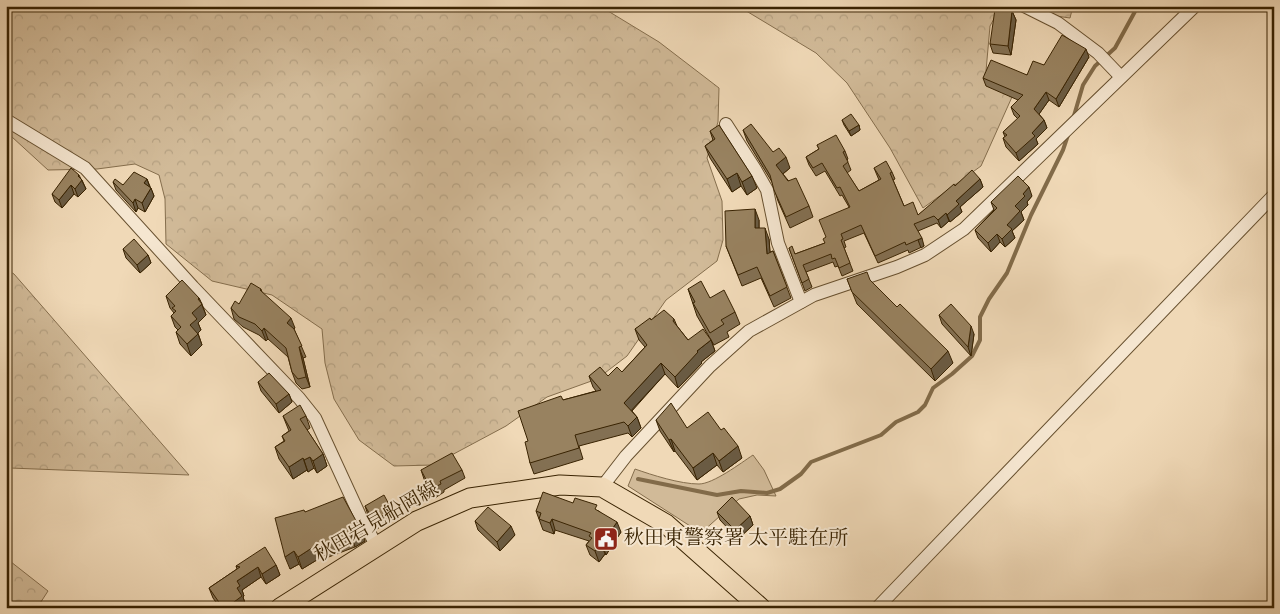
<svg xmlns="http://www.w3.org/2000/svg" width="1280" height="614" viewBox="0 0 1280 614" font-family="'Sorts Mill Goudy','Noto Serif JP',serif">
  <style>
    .green { fill: #d1ba98; stroke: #856e4d }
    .forest { fill: url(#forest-crowns); stroke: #856e4d }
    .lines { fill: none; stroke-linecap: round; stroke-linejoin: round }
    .stream { stroke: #826b49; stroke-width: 4 }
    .minor-casing { stroke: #67502f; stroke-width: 14 }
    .primary-casing { stroke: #392302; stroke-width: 21 }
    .minor { stroke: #f5e6d0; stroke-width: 12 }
    .primary { stroke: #f0d9b7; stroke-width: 19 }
    .wall { fill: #837053; stroke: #392302 }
    .shaded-wall { fill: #6a5b43; stroke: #392302 }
    .building { fill: #988260; stroke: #392302 }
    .labels { text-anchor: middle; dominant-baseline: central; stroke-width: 4; stroke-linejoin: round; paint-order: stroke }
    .street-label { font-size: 20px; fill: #392302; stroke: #f5e6d0 }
    .poi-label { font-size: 20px; fill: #392302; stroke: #f5e6d0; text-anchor: start }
  </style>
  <defs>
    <pattern id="forest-crowns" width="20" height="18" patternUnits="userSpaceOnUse" patternTransform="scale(1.25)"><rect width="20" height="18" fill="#d1ba98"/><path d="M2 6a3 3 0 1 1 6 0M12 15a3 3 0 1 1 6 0" fill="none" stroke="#b4a081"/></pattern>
  </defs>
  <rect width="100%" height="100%" fill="#f0d9b7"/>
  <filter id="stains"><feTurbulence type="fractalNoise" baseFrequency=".004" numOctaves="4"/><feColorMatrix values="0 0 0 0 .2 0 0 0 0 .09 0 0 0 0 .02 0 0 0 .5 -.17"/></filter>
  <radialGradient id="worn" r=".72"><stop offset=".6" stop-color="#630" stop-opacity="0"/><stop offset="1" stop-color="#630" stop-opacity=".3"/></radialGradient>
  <path class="green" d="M 753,455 L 764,470 L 776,496 L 757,495 L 739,499 L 701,533 L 628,486 L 635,469 C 652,475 680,484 699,484 C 713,484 741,463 753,455 Z"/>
  <g class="forest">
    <path d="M 6,6 L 604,6 L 608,11 L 659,42 L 719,88 L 718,122 L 707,158 L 722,201 L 723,240 L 717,261 L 666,300 L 627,356 L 597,379 L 547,397 L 506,426 L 433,465 L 394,466 L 359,440 L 334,399 L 325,363 L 322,329 L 272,295 L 212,281 L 166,244 L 165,199 L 159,175 L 135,164 L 97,169 L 48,170 L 12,137 L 6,134 Z"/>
    <path d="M 738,6 L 1073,6 L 1070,18 L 1000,8 L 990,26 L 986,71 L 1012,97 L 981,166 L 923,208 L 890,148 L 847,83 L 816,53 Z"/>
    <path d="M 6,269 L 14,274 L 189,475 L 10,468 L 6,470 Z"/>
    <path d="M 6,558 L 48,591 L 37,608 L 6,608 Z"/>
  </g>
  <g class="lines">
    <g class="stream">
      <path d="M 1073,119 L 1083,85 L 1095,66 L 1115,48 L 1138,6"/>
      <path d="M 638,479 L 717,495 L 741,491 L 767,493 L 780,489 L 801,474 L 811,462 L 881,435 L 896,422 L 918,412 L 925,405 L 933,388 L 952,374 L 972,356 L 980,340 L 980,317 L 989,299 L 1007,273 L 1031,215 L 1063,150 L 1068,135"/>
    </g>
    <defs>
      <g id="minor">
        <path d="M 1024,6 L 1058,23 L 1098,53 L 1121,77"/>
        <path d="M 6,120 L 85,168 L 193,287 L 299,398 L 315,418 L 361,518 L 378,548"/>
        <path d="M 726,124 L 755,169 L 767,190 L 778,243 L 801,302"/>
        <path d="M 602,487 L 626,456 L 710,366 L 749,331 L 814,295 L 897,267 L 925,255 L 964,229 L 1195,6"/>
        <path d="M 877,608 L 1274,195"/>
      </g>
      <path id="primary" d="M 280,608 L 417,521 L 470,498 L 560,485 L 602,487 L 666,524 L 761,608"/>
    </defs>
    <use href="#minor" class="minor-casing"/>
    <use href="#primary" class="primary-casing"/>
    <use href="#minor" class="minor"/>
    <use href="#primary" class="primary"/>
  </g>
  <g class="wall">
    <path d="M 1012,11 L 1016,20 L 1011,55 L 993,53 L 990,44 Z"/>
    <path d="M 1089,57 L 1059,107 L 1049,100 L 1039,114 L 1044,120 L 1047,128 L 1036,139 L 1038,144 L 1019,161 L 1006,147 L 1003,138 L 1005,137 L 1003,132 L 1018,119 L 1014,115 L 1011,107 L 1018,100 L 986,86 L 983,78 L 1027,75 L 1044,65 Z"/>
    <path d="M 842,120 L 859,125 L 860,130 L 851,136 L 844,125 Z"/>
    <path d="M 743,130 L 773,152 L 790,168 L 783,174 L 809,206 L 813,217 L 790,228 L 778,201 L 772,182 L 747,141 Z"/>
    <path d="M 710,131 L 757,188 L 747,195 L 741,186 L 732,192 L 710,158 L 705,146 L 713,140 Z"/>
    <path d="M 817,145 L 845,151 L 848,159 L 847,160 L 851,170 L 847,173 L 859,191 L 879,180 L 874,168 L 892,172 L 895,179 L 893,180 L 904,206 L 918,215 L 955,186 L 980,179 L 983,187 L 960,207 L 962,212 L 950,222 L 949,221 L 941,228 L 937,223 L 918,231 L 924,246 L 909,253 L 908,250 L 878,263 L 864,233 L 844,241 L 846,247 L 844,248 L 853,271 L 842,276 L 838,266 L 835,267 L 833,262 L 806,272 L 812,287 L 805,291 L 789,248 L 795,254 L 825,243 L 826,237 L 849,207 L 842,195 L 840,196 L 825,171 L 816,176 L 809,165 L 806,157 L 819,149 Z"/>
    <path d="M 81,179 L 82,180 L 86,189 L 78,197 L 74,194 L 62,208 L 55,202 L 52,194 Z"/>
    <path d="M 147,179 L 154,196 L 145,212 L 138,208 L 136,212 L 116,190 L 113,182 L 123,185 Z"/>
    <path d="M 1032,196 L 1027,202 L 1028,205 L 1021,212 L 1024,220 L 1012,231 L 1015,238 L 1005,247 L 1000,242 L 991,252 L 978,238 L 975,230 L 994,210 L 991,202 Z"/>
    <path d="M 759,220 L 759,228 L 769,239 L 770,252 L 773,251 L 791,298 L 774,307 L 761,278 L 742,286 L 726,246 Z"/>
    <path d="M 123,249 L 148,255 L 151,263 L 140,273 L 126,258 Z"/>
    <path d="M 847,279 L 870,280 L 953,363 L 935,381 L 857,304 Z"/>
    <path d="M 261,289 L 262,292 L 295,328 L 294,329 L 306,357 L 303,358 L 310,387 L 302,389 L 296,383 L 292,372 L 288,357 L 268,339 L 266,341 L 259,335 L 243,327 L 234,319 L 231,308 L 239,304 Z"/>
    <path d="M 688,289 L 710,298 L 735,312 L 740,324 L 727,332 L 729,337 L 714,345 L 697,316 Z"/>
    <path d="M 166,296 L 199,298 L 202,304 L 206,315 L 198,323 L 201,330 L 198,333 L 202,345 L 191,356 L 180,344 L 176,332 L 178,330 L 175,327 L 171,316 L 174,313 L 170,308 Z"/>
    <path d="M 939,315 L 974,334 L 971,356 L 942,324 Z"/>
    <path d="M 674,319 L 677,326 L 688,340 L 711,340 L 715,351 L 701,362 L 702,363 L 678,388 L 665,374 L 632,411 L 637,417 L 641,428 L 632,437 L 628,433 L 579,446 L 583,459 L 534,474 L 530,463 L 528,441 L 563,400 L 596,391 L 593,387 L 589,376 L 608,376 L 622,372 L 645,347 L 639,340 L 635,329 L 651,320 Z"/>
    <path d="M 258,382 L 289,394 L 292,402 L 279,413 L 261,391 Z"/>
    <path d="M 283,416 L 306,416 L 310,428 L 307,430 L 323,454 L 327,466 L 317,473 L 314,468 L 308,472 L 307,470 L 293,479 L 279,459 L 275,447 L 284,441 L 282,436 L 289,431 Z"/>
    <path d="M 656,420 L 687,428 L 742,458 L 723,472 L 717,465 L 697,480 L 675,451 L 674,452 L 660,431 Z"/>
    <path d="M 421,470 L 462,470 L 465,478 L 444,490 L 444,492 L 435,498 L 424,479 Z"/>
    <path d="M 365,506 L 392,510 L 395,518 L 377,529 L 368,515 Z"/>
    <path d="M 536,511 L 599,511 L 621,532 L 606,555 L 605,554 L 599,562 L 590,555 L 586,545 L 589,541 L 555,530 L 554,534 L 543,530 Z"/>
    <path d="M 305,512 L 360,528 L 365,541 L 355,547 L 326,558 L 325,555 L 302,569 L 299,564 L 290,569 Z"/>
    <path d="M 717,512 L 750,516 L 753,525 L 738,539 L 720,520 Z"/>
    <path d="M 475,521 L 515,535 L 500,551 L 478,530 Z"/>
    <path d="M 276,565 L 280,575 L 266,584 L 261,577 L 242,590 L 244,596 L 243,597 L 246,606 L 244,608 L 220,608 L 213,598 L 209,588 L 237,569 L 236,566 Z"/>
  </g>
  <g class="shaded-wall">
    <path d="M 1012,11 L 1016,20 L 1011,55 L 1008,46 Z"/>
    <path d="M 1086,49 L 1089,57 L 1059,107 L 1056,99 Z"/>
    <path d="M 1046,92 L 1049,100 L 1037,117 L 1034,109 Z"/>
    <path d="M 1044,120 L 1047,128 L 1036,139 L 1038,144 L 1019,161 L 1016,153 L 1032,133 Z"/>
    <path d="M 859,125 L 860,130 L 851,136 L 849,131 Z"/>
    <path d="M 786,157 L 790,168 L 780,176 L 776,165 Z"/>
    <path d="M 737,173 L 741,186 L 732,192 L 727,179 Z"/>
    <path d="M 79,175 L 86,189 L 78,197 L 75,189 L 78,176 Z"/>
    <path d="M 752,176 L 757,188 L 747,195 L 742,182 Z"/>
    <path d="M 147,179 L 150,188 L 144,183 Z"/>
    <path d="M 980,179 L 983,187 L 960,207 L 962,212 L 950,222 L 947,215 L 956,201 Z"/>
    <path d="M 71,185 L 74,194 L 62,208 L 59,200 Z"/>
    <path d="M 1029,187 L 1032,196 L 1027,202 L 1028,205 L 1021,212 L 1024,220 L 1012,231 L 1015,238 L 1005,247 L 1002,239 L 1007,225 L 1015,206 L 1023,194 Z"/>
    <path d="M 151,188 L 154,196 L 145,212 L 142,203 Z"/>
    <path d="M 135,199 L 138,208 L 136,212 L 133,203 Z"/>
    <path d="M 755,209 L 759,220 L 759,239 L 755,228 Z"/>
    <path d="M 946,213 L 949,221 L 941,228 L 938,220 Z"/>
    <path d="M 765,228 L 769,239 L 771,265 L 767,254 Z"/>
    <path d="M 997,234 L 1000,242 L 991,252 L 988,243 Z"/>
    <path d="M 922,238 L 924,246 L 921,248 L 918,240 Z"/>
    <path d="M 148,255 L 151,263 L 140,273 L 137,265 Z"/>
    <path d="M 199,298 L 206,315 L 198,323 L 201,330 L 194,337 L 190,325 L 192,313 L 198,299 Z"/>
    <path d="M 291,318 L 295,328 L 290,333 L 287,323 Z"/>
    <path d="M 971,326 L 974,334 L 971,356 L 968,347 Z"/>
    <path d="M 264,328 L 268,339 L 266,341 L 262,331 Z"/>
    <path d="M 198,334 L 202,345 L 191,356 L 187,344 Z"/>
    <path d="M 711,340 L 715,351 L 701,362 L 702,363 L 678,388 L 675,377 L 697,351 Z"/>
    <path d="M 299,347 L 303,358 L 310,387 L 306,377 Z"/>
    <path d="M 948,351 L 953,363 L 935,381 L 931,369 Z"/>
    <path d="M 661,363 L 665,374 L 628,414 L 624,403 Z"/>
    <path d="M 289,394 L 292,402 L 279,413 L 276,404 Z"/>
    <path d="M 637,417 L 641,428 L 632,437 L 628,426 Z"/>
    <path d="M 671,439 L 675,451 L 674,452 L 669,440 Z"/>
    <path d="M 738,446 L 742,458 L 723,472 L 719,461 Z"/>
    <path d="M 713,453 L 717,465 L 697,480 L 693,468 Z"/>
    <path d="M 323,454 L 327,466 L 317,473 L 313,461 Z"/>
    <path d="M 310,457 L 314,468 L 308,472 L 304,460 Z"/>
    <path d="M 303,458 L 307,470 L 293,479 L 289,467 Z"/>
    <path d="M 750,516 L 753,525 L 738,539 L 735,530 Z"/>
    <path d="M 552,519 L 555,530 L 554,534 L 550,523 Z"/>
    <path d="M 617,522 L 621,532 L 606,555 L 602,544 Z"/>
    <path d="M 511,526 L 515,535 L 500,551 L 497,542 Z"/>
    <path d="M 360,528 L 365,541 L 355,547 L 351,534 Z"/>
    <path d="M 321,542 L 325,555 L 302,569 L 298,557 Z"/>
    <path d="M 601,544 L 605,554 L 599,562 L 595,551 Z"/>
    <path d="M 294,551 L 299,564 L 290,569 L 285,557 Z"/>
    <path d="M 276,565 L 280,575 L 266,584 L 262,574 Z"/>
    <path d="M 258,567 L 261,577 L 242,590 L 244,596 L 243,597 L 246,606 L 244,608 L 226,608 L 237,588 L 237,581 Z"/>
  </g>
  <g class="building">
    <path d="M 995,9 L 1012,11 L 1008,46 L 990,44 Z"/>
    <path d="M 1062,35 L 1086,49 L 1056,99 L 1046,92 L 1034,109 L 1044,120 L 1032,133 L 1035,136 L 1016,153 L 1003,138 L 1007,135 L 1003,132 L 1020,116 L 1011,107 L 1023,95 L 983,78 L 991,60 L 1027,75 L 1033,61 L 1044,65 Z"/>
    <path d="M 851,114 L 859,125 L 849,131 L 842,120 Z"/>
    <path d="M 751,124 L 773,152 L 779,148 L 786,157 L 776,165 L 788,181 L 796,178 L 809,206 L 786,217 L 774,190 L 770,175 L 743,130 Z"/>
    <path d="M 719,125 L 752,176 L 742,182 L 737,173 L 727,179 L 705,146 L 715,139 L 710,131 Z"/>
    <path d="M 836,135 L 845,151 L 843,152 L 848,162 L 843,166 L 859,191 L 881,179 L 874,168 L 886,161 L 892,172 L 890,173 L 904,206 L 913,202 L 918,215 L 954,184 L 955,186 L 972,170 L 980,179 L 956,201 L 959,204 L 947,215 L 946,213 L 938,220 L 934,216 L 914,224 L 922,238 L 906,245 L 905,242 L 875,256 L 861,225 L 841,234 L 843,239 L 841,240 L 850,263 L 839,268 L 835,258 L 832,259 L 831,254 L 803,265 L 809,279 L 802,283 L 789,248 L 792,246 L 795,254 L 825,243 L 823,239 L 826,237 L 819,220 L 850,207 L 840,187 L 837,188 L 822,163 L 813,168 L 806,157 L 819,149 L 817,145 Z"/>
    <path d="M 71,168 L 79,175 L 78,176 L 82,180 L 75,189 L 71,185 L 59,200 L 52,194 Z"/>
    <path d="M 134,172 L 147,179 L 144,183 L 151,188 L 142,203 L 135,199 L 133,203 L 113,182 L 115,179 L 123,185 Z"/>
    <path d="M 1018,176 L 1029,187 L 1023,194 L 1025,196 L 1015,206 L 1020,211 L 1007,225 L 1012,229 L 1002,239 L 997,234 L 988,243 L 975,230 L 997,208 L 991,202 Z"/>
    <path d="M 755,209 L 755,228 L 765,228 L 767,254 L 773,251 L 787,287 L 770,296 L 757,267 L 738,275 L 726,246 L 725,211 Z"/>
    <path d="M 134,239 L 148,255 L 137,265 L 123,249 Z"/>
    <path d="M 867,272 L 870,280 L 897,307 L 900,304 L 948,351 L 931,369 L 852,292 L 847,279 Z"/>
    <path d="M 182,280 L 199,298 L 198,299 L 202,304 L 192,313 L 197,319 L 190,325 L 198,334 L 187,344 L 176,332 L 181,327 L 171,316 L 176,311 L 172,308 L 175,306 L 166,296 Z"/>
    <path d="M 701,281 L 710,298 L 724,290 L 735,312 L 721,320 L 724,324 L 710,333 L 693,303 L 695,302 L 688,289 Z"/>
    <path d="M 251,283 L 261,289 L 260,290 L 291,318 L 287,323 L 294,329 L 302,346 L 299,347 L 306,377 L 298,379 L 292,372 L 286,348 L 264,328 L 262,331 L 255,324 L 239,317 L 231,308 L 235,301 L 239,304 Z"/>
    <path d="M 951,304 L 971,326 L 968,347 L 939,315 Z"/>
    <path d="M 664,310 L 674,319 L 673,321 L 688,340 L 703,329 L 711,340 L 697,351 L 698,352 L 675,377 L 661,363 L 624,403 L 637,417 L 628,426 L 624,422 L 575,435 L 579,448 L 530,463 L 525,442 L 528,441 L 518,411 L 561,396 L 563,400 L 601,390 L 589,376 L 600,367 L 608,376 L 617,367 L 622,372 L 647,345 L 635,329 L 650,318 L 651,320 Z"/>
    <path d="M 269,373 L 289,394 L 276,404 L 258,382 Z"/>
    <path d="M 671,403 L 687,428 L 708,412 L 721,430 L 724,428 L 738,446 L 719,461 L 713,453 L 693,468 L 671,439 L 669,440 L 656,420 Z"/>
    <path d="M 300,405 L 306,416 L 300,419 L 323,454 L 313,461 L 310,457 L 304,460 L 303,458 L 289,467 L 275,447 L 285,441 L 282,436 L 291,430 L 283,416 Z"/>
    <path d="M 452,453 L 462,470 L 440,481 L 441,484 L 431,489 L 421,470 Z"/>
    <path d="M 543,492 L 573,503 L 575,498 L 597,505 L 595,509 L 617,522 L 602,544 L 601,544 L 595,551 L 586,545 L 592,538 L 589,536 L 591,533 L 552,519 L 550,523 L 539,519 L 541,513 L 536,511 Z"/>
    <path d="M 384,495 L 392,510 L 374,521 L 365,506 Z"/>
    <path d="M 343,497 L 360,528 L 351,534 L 322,546 L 321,542 L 298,557 L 294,551 L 285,557 L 275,518 L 304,510 L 305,512 Z"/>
    <path d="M 732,497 L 750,516 L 735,530 L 717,512 Z"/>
    <path d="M 488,507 L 511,526 L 497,542 L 475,521 Z"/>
    <path d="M 265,547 L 276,565 L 262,574 L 258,567 L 237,581 L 240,586 L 237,588 L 242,596 L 226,608 L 223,608 L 209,588 L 240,567 L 236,566 Z"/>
  </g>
  <defs>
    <symbol id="civic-square" viewBox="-11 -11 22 22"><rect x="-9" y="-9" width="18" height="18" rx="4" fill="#8f2418" stroke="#f5e6d0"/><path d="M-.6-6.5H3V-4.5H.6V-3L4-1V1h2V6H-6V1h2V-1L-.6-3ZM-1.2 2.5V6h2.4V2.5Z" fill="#fff"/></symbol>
  </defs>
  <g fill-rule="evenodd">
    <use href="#civic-square" x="592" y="525" width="28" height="28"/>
  </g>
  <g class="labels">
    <g class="street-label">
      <text transform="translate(377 523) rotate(-30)">秋田岩見船岡線</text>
    </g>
    <g class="poi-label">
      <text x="624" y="539">秋田東警察署 太平駐在所</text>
    </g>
  </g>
  <rect width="1280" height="614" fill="none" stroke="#f0d9b7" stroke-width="25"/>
  <rect x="8" y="8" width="1265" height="599" fill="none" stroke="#392302" stroke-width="2.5"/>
  <rect x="12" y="12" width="1255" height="589" fill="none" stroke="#392302"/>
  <rect width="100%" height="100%" filter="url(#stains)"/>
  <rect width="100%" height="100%" fill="url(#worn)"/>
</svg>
